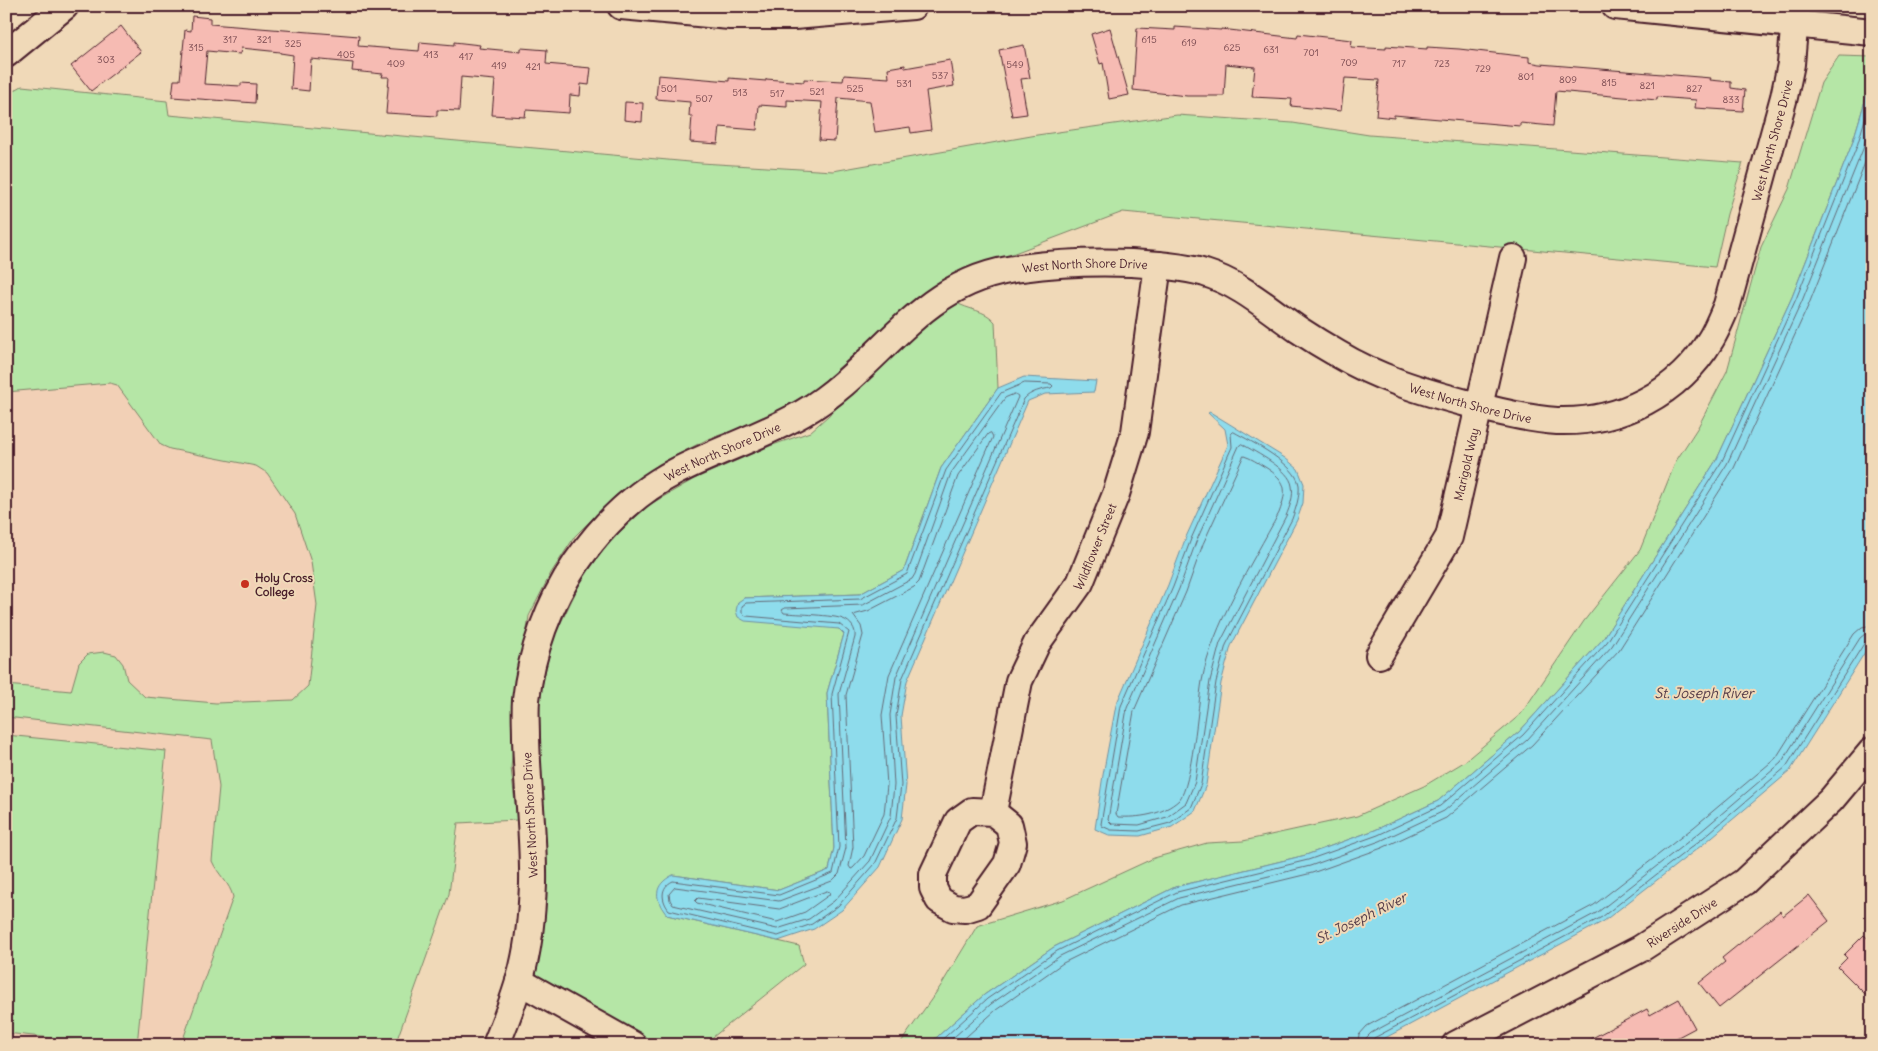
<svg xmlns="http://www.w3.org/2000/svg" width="1878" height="1051" viewBox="0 0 1878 1051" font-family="Delius,sans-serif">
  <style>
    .built { fill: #f2d0b6 }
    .green { fill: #b5e6a6; stroke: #808268 }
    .water { fill: #8edcec; stroke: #73909f }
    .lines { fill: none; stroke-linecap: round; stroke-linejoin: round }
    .shore { stroke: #656b78; stroke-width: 1 }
    .building { fill: #f6bbb3; stroke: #4a1f2b }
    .minor-casing { stroke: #4a1f2b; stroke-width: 30 }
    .minor { stroke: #f0d9b8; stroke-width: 26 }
    .poi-dot { fill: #c8321e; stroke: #f0d9b8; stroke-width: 2 }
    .labels { text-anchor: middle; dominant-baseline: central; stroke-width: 4; stroke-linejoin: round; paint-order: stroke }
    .number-label { font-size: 10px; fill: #75464d }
    .street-label { font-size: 12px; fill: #4a1f2b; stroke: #f0d9b8 }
    .poi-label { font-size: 12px; font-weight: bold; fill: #4a1f2b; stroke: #f0d9b8; text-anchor: start }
    .water-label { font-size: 14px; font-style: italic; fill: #543b48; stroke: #f0d9b8 }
  </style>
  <rect width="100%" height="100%" fill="#f0d9b8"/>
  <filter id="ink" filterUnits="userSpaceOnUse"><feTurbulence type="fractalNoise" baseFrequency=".02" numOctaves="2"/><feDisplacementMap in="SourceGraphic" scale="10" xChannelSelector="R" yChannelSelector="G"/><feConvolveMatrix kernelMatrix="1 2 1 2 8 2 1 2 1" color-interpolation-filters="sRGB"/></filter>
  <g filter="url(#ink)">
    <path class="built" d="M 6,170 L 586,405 L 318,1045 L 6,1045 Z"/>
    <g class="green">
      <path d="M 1839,56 L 1872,57 L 1871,81 L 1852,144 L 1792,297 L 1717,459 L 1603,639 L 1519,732 L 1438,801 L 1375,830 L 1306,855 L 1175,887 L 1054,947 L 984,995 L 928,1045 L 899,1045 L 940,987 L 977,926 L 1063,900 L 1154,858 L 1207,843 L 1243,841 L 1357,816 L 1424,786 L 1464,762 L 1521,714 L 1584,621 L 1640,550 L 1676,461 L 1698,427 L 1727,371 L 1761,247 L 1789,189 L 1821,83 Z"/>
      <path d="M 22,86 L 167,101 L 169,115 L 701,163 L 833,171 L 1037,135 L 1177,115 L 1293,123 L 1369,135 L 1743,163 L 1727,214 L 1715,267 L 1123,212 L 959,274 L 890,322 L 815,389 L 783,408 L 747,426 L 708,439 L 659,464 L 615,496 L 575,536 L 551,573 L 529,616 L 518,691 L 511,768 L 517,820 L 458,823 L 449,894 L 395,1045 L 181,1045 L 233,897 C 230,883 218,875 212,861 L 219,787 L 212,740 L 6,717 L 6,685 L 71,691 L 79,663 L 88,654 L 104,652 L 116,655 L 123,664 L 127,680 L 145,697 L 216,703 L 293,700 L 308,686 L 317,605 L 311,562 L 295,514 L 267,473 L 256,466 L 170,449 L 161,445 L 117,385 L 110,383 L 6,392 L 6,95 Z"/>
      <path d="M 955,302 C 968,310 986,310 995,322 L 998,388 L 941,468 L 904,570 L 860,594 L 744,598 L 839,629 L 844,634 L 827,693 L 834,848 L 829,870 L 779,890 L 673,875 L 667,915 L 799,946 L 804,964 L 703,1045 L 655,1045 L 534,974 L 539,700 L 552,641 L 582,579 L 612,539 L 649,505 L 694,479 L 770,446 L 810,432 L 856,391 L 906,342 Z"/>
      <path d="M 6,735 L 166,751 L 137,1045 L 115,1045 L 6,1033 Z"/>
    </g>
    <g class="water">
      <path d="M 1872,69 L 1872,641 L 1790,771 L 1706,842 L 1604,921 L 1372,1045 L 928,1045 L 984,995 L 1054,947 L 1175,887 L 1306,855 L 1375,830 L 1438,801 L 1519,732 L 1603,639 L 1717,459 L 1792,297 L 1852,144 L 1871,81 Z"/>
      <path d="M 1024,377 L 1096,381 L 1094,392 L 1045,394 L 1028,401 L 907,681 L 901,716 L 906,785 L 902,819 L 880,867 L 842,910 L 814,929 L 778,941 L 667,915 C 654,899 653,885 673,875 L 779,890 L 829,870 L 834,848 L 827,693 L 844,634 L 839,629 L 745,621 L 738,617 L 736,611 L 738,602 L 744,598 L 860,594 L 904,570 L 941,468 L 998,388 Z"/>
      <path d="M 1210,412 L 1285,458 L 1298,469 L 1304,484 L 1303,503 L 1297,520 L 1231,646 L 1221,683 L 1206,785 L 1195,811 L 1172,827 L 1140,836 L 1109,835 L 1095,829 L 1103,775 L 1116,705 L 1168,585 L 1186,537 L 1228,445 L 1225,429 L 1208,413 Z"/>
    </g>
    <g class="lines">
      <g class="shore">
        <path d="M 1025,383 L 1051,384 L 1053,386 L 1051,388 C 1042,389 1030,392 1024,399 L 902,679 L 896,716 L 901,785 L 897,818 L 875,864 L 838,906 L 812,924 L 778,936 L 669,910 C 661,900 660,887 673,881 L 779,895 L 833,873 L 839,847 L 832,694 L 849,632 L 839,624 L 746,616 L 742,613 L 742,606 L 746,603 L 860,599 L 907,574 L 946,470 L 1001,393 Z"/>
        <path d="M 1015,394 L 1017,395 L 1018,397 L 896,677 L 890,715 L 894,785 L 891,816 L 870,861 L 834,901 L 809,919 L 777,929 L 673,905 L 670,900 L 669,894 L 675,887 L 779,901 L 832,881 L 839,874 L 846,848 L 839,694 L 855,637 C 856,629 851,622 843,619 C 833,615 798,614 784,613 L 782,610 L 785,608 L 863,605 L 912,579 L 915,574 L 951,473 L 1005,398 Z"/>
        <path d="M 1234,432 C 1252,442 1296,464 1299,485 C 1300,496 1296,508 1292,519 L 1226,645 L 1216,682 L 1201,784 L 1191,808 L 1170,823 L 1139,831 L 1111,830 L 1102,826 L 1101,824 L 1121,706 L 1173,587 L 1191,539 L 1232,447 L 1231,434 Z"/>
        <path d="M 991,433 L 993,437 L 889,675 L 882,715 L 887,785 L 884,814 L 864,856 L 853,868 L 851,869 L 849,866 L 853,847 L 846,695 L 863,635 L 861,626 L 853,615 L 868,611 L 914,587 L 919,582 L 958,476 L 988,434 Z"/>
        <path d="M 1242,444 C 1256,453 1290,469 1292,486 C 1294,496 1290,506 1286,516 L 1220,643 L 1210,681 L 1195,782 L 1186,803 L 1167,817 L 1139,825 L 1112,824 L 1108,820 L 1127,708 L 1179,589 L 1196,542 L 1239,446 Z"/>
        <path d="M 1244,456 C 1251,458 1258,463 1265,467 C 1287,481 1288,489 1279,513 C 1252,563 1212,626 1202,681 C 1198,704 1192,786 1179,800 C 1163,815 1138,818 1118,817 L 1116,814 L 1134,711 L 1186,592 L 1203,544 Z"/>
        <path d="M 827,891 L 830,892 L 829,895 L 805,912 L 777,922 L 697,903 L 695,901 L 698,898 L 779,909 Z"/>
        <path d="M 936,1045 L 987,999 L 1057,951 L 1177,892 L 1308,860 L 1378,835 L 1440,806 L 1523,735 L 1607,642 L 1722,461 L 1796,299 L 1857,146 L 1872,96"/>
        <path d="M 945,1045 L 991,1004 L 1060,956 L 1179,898 L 1310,866 L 1380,841 L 1444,811 L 1527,740 L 1612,646 L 1727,464 L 1802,301 L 1863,149 L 1872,118"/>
        <path d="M 957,1045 L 996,1010 L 1063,963 L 1181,905 L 1312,873 L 1382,848 L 1446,818 L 1532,745 L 1619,650 L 1734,468 L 1809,304 L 1872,145"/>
        <path d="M 1357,1045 L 1359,1035 L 1367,1026 L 1594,905 L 1694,827 L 1776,758 L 1854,634 L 1862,627 L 1872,625"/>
        <path d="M 1365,1045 L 1366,1038 L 1371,1033 L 1598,912 L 1699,833 L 1781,763 L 1860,638 L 1865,634 L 1872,633"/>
        <path d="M 1371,1045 L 1374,1038 L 1602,917 L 1703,838 L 1786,767 L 1865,642 L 1872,639"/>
      </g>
    </g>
    <g class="building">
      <path d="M 192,16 L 210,18 L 210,24 L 359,36 L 358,46 L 419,51 L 420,42 L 454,45 L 454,42 L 480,45 L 479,48 L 521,52 L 521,48 L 547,50 L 546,64 L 591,68 L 589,85 L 581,84 L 580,96 L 570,95 L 569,113 L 526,110 L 525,117 L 492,115 L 495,80 L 461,77 L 459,111 L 437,110 L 437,116 L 386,113 L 389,77 L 382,77 L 383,74 L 352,71 L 353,63 L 311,59 L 309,91 L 291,89 L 293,55 L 280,53 L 280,52 L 241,48 L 240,54 L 207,51 L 204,84 L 241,86 L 241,83 L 256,84 L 255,103 L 172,97 L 174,80 L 180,80 L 185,30 L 191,31 Z"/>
      <path d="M 121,26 L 141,52 L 91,91 L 71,66 Z"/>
      <path d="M 1175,27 L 1221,30 L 1221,29 L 1297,38 L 1298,34 L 1352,40 L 1351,47 L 1386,49 L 1386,46 L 1427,49 L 1427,47 L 1459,49 L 1529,57 L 1529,62 L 1540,64 L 1711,78 L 1710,80 L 1731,82 L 1731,88 L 1745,90 L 1743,111 L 1695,108 L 1696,100 L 1657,97 L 1657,100 L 1556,91 L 1553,126 L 1520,123 L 1520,126 L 1394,115 L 1394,118 L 1376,116 L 1379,80 L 1345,78 L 1341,111 L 1291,106 L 1292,99 L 1252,97 L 1255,67 L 1226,64 L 1224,96 L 1187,96 L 1133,90 L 1137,28 L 1175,30 Z"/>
      <path d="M 1110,28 L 1129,95 L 1109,99 L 1103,63 L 1100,64 L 1091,34 Z"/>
      <path d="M 1024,45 L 1030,78 L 1021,79 L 1027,114 L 1012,116 L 999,50 Z"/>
      <path d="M 950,60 L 954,86 L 926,91 L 931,130 L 911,133 L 910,127 L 875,132 L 870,101 L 838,98 L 835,141 L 819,140 L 822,102 L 787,100 L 787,107 L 759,105 L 757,130 L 720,127 L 718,144 L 690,142 L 692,116 L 689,116 L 690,102 L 656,99 L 658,75 L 729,81 L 729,78 L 766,81 L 766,79 L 804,82 L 804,79 L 843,81 L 844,75 L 889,78 L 888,68 L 905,65 L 905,68 Z"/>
      <path d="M 625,102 L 643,103 L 642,122 L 624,120 Z"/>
      <path d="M 1809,895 L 1829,921 L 1719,1008 L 1699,983 L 1725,962 L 1722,958 L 1780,911 L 1783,916 Z"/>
      <path d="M 1864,935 L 1872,942 L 1872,1001 L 1838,967 L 1847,958 L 1844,955 Z"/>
      <path d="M 1679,999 L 1695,1028 L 1663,1045 L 1579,1045 L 1647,1009 L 1650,1015 Z"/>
    </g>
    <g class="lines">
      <defs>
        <g id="minor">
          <path d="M 621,6 L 730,16 L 794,16 L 913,6"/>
          <path d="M 1615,6 L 1872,32"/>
          <path d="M 6,54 L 65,6"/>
          <path id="s1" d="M 1379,655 L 1449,537 L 1513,258"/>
          <path id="s2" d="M 993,812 L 1009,825 L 1013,843 L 1007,864 L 978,905 L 965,909 L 953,908 L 939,900 L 933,888 L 933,874 L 958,821 L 972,811 L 993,812 L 1019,681 L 1037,643 L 1080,583 L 1116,494 L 1135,432 L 1158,265"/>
          <path d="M 519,981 L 633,1045"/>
          <path id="s3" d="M 496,1045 C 506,1020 517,993 523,967 C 529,942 532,910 533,884 C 534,835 527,786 526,737 C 526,725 525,712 526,700 C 531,652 549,603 576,563 C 602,525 636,492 677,471 C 718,450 763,436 803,413 C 883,366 918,280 1021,268 C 1067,262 1113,261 1159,265 C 1175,267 1190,268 1205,273 C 1241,284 1268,309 1299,330 C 1311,338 1324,346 1338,354 C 1378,378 1421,391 1466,403 C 1495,411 1526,419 1557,421 C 1620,423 1678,394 1711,339 C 1717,329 1722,317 1727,305 L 1784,97 L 1791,64 L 1796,6"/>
          <path id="s4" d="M 1455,1045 L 1640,949 L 1744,882 L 1831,800 L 1872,751"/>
        </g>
      </defs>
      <use href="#minor" class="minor-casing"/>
      <use href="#minor" class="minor"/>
    </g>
  </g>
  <circle class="poi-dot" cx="245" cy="584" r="5"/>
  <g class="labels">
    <g class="number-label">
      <text x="230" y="39">317</text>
      <text x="264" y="39">321</text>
      <text x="1149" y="39">615</text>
      <text x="1189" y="42">619</text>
      <text x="293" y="43">325</text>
      <text x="196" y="47">315</text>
      <text x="1232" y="47">625</text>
      <text x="1271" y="49">631</text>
      <text x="1311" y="52">701</text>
      <text x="346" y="54">405</text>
      <text x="431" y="54">413</text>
      <text x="466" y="56">417</text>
      <text x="106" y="59">303</text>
      <text x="1349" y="62">709</text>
      <text x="396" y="63">409</text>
      <text x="1399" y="63">717</text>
      <text x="1442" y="63">723</text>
      <text x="1015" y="64">549</text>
      <text x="499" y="65">419</text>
      <text x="533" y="66">421</text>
      <text x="1483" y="68">729</text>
      <text x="940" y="75">537</text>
      <text x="1526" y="76">801</text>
      <text x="1568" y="79">809</text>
      <text x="1609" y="82">815</text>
      <text x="904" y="83">531</text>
      <text x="1647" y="85">821</text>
      <text x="669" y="88">501</text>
      <text x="855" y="88">525</text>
      <text x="1694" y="88">827</text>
      <text x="817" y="91">521</text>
      <text x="740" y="92">513</text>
      <text x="777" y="93">517</text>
      <text x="704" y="98">507</text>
      <text x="1731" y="99">833</text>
    </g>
    <g class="street-label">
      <text stroke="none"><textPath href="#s3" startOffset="2004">West North Shore Drive</textPath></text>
      <text stroke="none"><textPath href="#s3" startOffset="1105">West North Shore Drive</textPath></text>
      <text stroke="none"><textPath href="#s3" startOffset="1524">West North Shore Drive</textPath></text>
      <text stroke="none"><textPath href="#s3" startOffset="685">West North Shore Drive</textPath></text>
      <text stroke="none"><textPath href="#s1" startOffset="212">Marigold Way</textPath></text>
      <text stroke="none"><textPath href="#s2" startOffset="566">Wildflower Street</textPath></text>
      <text transform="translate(530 815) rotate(-93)">West North Shore Drive</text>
      <text stroke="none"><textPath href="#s4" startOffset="258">Riverside Drive</textPath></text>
    </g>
    <g class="poi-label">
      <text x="255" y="577">Holy Cross<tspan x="255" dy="14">College</tspan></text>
    </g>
    <g class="water-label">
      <text x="1704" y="693">St. Joseph River</text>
      <text transform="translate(1361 918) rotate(-26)">St. Joseph River</text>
    </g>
  </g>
  <rect width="1878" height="1051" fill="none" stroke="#f0d9b8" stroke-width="25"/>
  <rect x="12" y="12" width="1853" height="1026" fill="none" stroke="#4a1f2b" stroke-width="2" filter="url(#ink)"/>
</svg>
